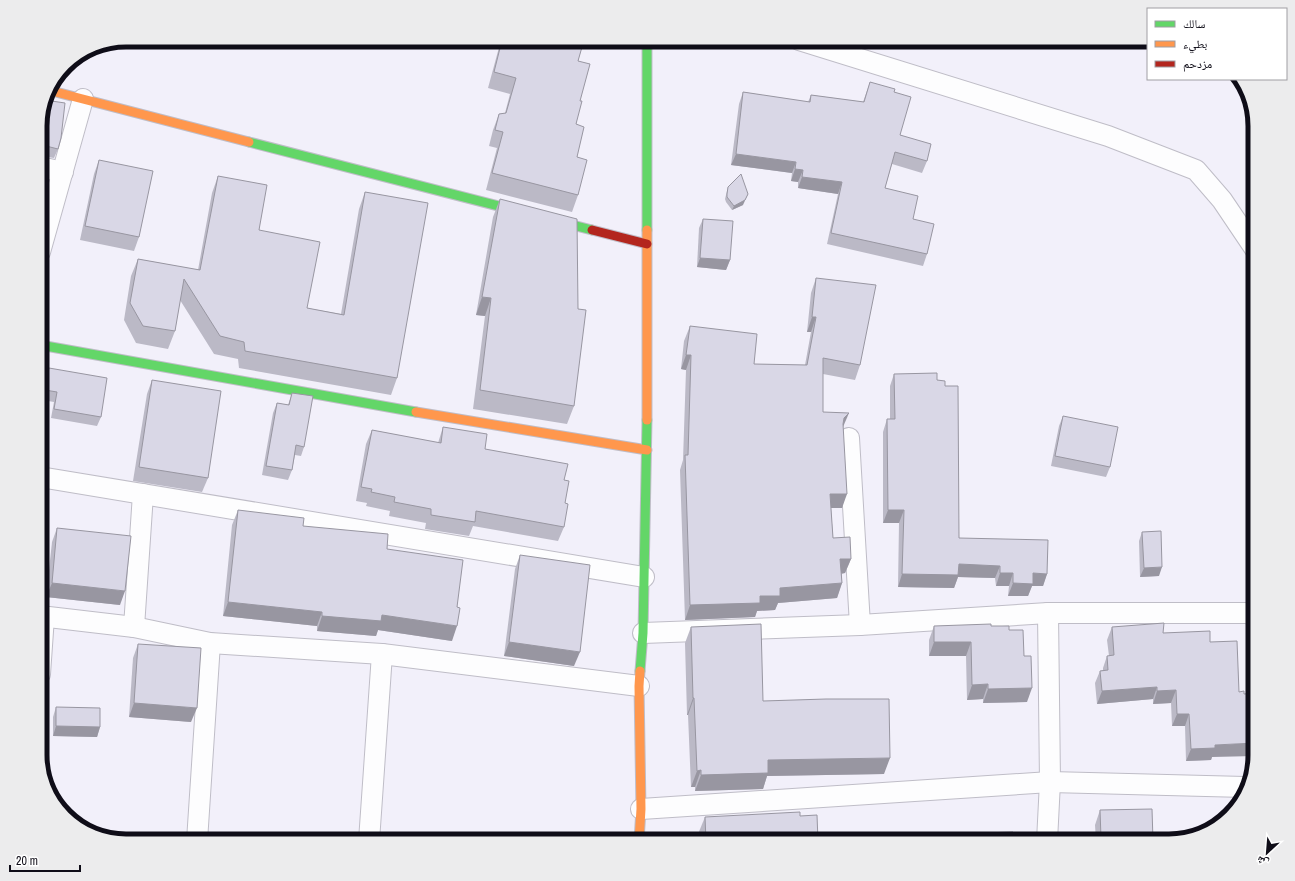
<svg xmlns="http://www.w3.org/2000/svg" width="1295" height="881" viewBox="0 0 1295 881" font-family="'Archivo Narrow','Noto Naskh Arabic',sans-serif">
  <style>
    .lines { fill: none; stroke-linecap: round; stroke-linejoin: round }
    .street-casing { stroke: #bfbdc7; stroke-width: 22 }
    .fast-casing { stroke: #bfbdc7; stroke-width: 11 }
    .slow-casing { stroke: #bfbdc7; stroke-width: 11 }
    .jam-casing { stroke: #bfbdc7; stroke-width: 11 }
    .street { stroke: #fdfdfe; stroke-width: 20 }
    .fast { stroke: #63d668; stroke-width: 9 }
    .slow { stroke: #ff974d; stroke-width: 9 }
    .jam { stroke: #b3261e; stroke-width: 9 }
    .wall { fill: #bbb9c6 }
    .shaded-wall { fill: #9896a1 }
    .building { fill: #d9d7e6; stroke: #9896a1 }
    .rim { fill: none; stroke: #0f0d18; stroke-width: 5 }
  </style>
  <rect width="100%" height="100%" fill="#f2f0fa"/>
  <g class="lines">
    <defs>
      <g id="street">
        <path d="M 799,40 L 1108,136 L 1196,170 L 1222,200 L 1255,249"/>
        <path d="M 40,167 L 63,172"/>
        <path d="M 40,252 L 83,99"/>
        <path d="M 849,438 L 860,625"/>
        <path d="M 40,477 L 644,577"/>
        <path d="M 40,616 L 134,627 L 210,643 L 382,654 L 639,686"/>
        <path d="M 134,627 L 143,494"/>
        <path d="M 643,633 L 860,625 L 1048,613 L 1246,613 L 1255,615"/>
        <path d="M 40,674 L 44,617"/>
        <path d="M 641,809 L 1050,782 L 1245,787"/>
        <path d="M 197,841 L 210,643"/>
        <path d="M 369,841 L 382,654"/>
        <path d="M 1047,841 L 1050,782 L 1048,613"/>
      </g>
      <g id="fast">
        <path d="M 647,40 L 647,230"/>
        <path d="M 249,142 L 592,230"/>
        <path d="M 40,345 L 416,412"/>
        <path d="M 640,671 L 643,633 L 647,420"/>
      </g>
      <g id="slow">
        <path d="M 48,90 L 249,142"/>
        <path d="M 647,230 L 647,420"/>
        <path d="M 416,412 L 647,450"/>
        <path d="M 639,841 L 641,809 L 639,686 L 640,671"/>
      </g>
      <path id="jam" d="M 592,230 L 647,244"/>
    </defs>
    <use href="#street" class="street-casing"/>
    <use href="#fast" class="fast-casing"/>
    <use href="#slow" class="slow-casing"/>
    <use href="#jam" class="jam-casing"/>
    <use href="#street" class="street"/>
    <use href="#fast" class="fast"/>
    <use href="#slow" class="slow"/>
    <use href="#jam" class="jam"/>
  </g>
  <g class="wall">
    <path d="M 308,40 L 337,40 L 334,47 Z"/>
    <path d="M 501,40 L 584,40 L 578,61 L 580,101 L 576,124 L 578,195 L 572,212 L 486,190 L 497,148 L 489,146 L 493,130 L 499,114 L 505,113 L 510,94 L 488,88 Z"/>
    <path d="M 870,82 L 894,92 L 900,135 L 927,161 L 922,173 L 892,164 L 885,188 L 913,219 L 927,254 L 923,266 L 827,244 L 838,194 L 798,188 L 798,182 L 791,181 L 792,173 L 731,165 L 739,104 L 743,92 L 808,102 L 811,95 L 863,102 Z"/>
    <path d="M 40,120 L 58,149 L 54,158 L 42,156 Z"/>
    <path d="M 99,160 L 139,237 L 134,251 L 80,240 L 94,174 Z"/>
    <path d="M 218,176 L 259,230 L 307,308 L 341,314 L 359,209 L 365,192 L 397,378 L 391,395 L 239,368 L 238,359 L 214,354 L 180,300 L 175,331 L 168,349 L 136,343 L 124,320 L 131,276 L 138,259 L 198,270 L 212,193 Z"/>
    <path d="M 728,187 L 743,205 L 732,210 L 726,202 L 725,199 Z"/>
    <path d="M 500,199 L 574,406 L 567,424 L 473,409 L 485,316 L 476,315 L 493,217 Z"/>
    <path d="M 703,219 L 730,260 L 726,270 L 697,267 L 699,228 Z"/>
    <path d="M 816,278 L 860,365 L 855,380 L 823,374 L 823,412 L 843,428 L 842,508 L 831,508 L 833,538 L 851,559 L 845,573 L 842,574 L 842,583 L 837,598 L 778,603 L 775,610 L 757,611 L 755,617 L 685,620 L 680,470 L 683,460 L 686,370 L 681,369 L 684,341 L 690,326 L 754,364 L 805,365 L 811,332 L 807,332 L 811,293 Z"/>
    <path d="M 49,368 L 101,417 L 97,426 L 51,418 L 54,402 L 42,400 L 45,377 Z"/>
    <path d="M 894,374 L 937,380 L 945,386 L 959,538 L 1047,574 L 1043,586 L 1032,586 L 1028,596 L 1008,596 L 1009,586 L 996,586 L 995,578 L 958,577 L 954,588 L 898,587 L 899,523 L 883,523 L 883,432 L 887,419 L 890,419 L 890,386 Z"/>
    <path d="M 152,380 L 208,478 L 202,492 L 133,481 L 147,394 Z"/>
    <path d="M 292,393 L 304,447 L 301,456 L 295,455 L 292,470 L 288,480 L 262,475 L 273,413 L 277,403 L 288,405 Z"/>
    <path d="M 1063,416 L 1110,467 L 1106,477 L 1051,466 L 1059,426 Z"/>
    <path d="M 443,427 L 485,449 L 564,480 L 565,503 L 564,527 L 558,541 L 473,526 L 469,536 L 425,529 L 426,523 L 389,516 L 390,511 L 366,506 L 367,503 L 356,501 L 366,444 L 372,430 L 438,443 Z"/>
    <path d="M 238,510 L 387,549 L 452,641 L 378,630 L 376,636 L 317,631 L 317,626 L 223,616 L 232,525 Z"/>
    <path d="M 57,528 L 120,605 L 46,597 L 52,542 Z"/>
    <path d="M 1142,532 L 1159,576 L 1140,577 L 1139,541 Z"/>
    <path d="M 520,555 L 574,666 L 504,656 L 515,569 Z"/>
    <path d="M 934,626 L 991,626 L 1009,630 L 1024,656 L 1027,702 L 983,703 L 983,699 L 967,700 L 966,656 L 929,656 L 929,640 Z"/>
    <path d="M 691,627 L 763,701 L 884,774 L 767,776 L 763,789 L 695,791 L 695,787 L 691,787 L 688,715 L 687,715 L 685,643 Z"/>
    <path d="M 1112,627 L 1163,633 L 1212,757 L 1211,760 L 1186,761 L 1185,726 L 1172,726 L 1171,703 L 1153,704 L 1153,699 L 1097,704 L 1095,683 L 1100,671 L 1103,670 L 1103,668 L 1107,656 L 1109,656 L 1107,640 Z"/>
    <path d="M 138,644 L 191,722 L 129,717 L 133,658 Z"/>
    <path d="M 56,707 L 100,727 L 97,737 L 53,736 L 53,717 Z"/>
    <path d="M 1100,810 L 1153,841 L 1096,841 L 1095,825 Z"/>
    <path d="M 800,816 L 818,841 L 699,841 L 698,834 L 705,817 Z"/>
    <path d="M 922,835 L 1014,841 L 919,841 Z"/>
  </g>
  <g class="shaded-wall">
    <path d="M 46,146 L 42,156 L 40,156 L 40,147 Z"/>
    <path d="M 736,154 L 796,162 L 792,173 L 731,165 Z"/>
    <path d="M 795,169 L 803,170 L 798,182 L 791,181 Z"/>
    <path d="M 802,177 L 842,182 L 838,194 L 798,188 Z"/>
    <path d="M 748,194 L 743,205 L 732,210 L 734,206 Z"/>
    <path d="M 700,258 L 730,260 L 726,270 L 697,267 Z"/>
    <path d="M 482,297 L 491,298 L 485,316 L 476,315 Z"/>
    <path d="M 812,317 L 816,317 L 811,332 L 807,332 Z"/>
    <path d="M 686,355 L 691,355 L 686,370 L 681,369 Z"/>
    <path d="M 849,413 L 843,427 L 839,433 L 844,418 Z"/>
    <path d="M 830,494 L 847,494 L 842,508 L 824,508 Z"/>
    <path d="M 888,510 L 904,510 L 899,523 L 883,523 Z"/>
    <path d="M 840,559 L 851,559 L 845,573 L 835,574 Z"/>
    <path d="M 959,564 L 1000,566 L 995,578 L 958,577 L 954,588 L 898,587 L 902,574 Z"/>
    <path d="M 1162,567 L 1159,576 L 1140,577 L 1144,568 Z"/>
    <path d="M 1000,573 L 1013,573 L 1009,586 L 996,586 Z"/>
    <path d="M 1033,573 L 1047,574 L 1043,586 L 1032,586 L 1028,596 L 1008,596 L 1013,583 Z"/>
    <path d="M 52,583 L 125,591 L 120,605 L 46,597 Z"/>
    <path d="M 842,583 L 837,598 L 778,603 L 775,610 L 757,611 L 755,617 L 685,620 L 690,605 L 760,596 L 780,588 Z"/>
    <path d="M 228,602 L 322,612 L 317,626 L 223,616 Z"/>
    <path d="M 382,615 L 457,626 L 452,641 L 378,630 L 376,636 L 317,631 L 322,616 Z"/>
    <path d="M 509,642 L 580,652 L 574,666 L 504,656 Z"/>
    <path d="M 934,642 L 971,642 L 966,656 L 929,656 Z"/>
    <path d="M 988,684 L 983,699 L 967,700 L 972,685 Z"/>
    <path d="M 1157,687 L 1153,699 L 1097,704 L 1102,691 Z"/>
    <path d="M 1032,688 L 1027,702 L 983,703 L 988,689 Z"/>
    <path d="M 1176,690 L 1171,703 L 1153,704 L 1157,691 Z"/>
    <path d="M 693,698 L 694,698 L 688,715 L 687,715 Z"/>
    <path d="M 134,703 L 197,708 L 191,722 L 129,717 Z"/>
    <path d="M 1177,714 L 1189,714 L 1185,726 L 1172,726 Z"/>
    <path d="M 56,726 L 100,727 L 97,737 L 53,736 Z"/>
    <path d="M 1255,743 L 1255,756 L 1212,757 L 1211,760 L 1186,761 L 1191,749 L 1215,745 Z"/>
    <path d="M 890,758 L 884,774 L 767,776 L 763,789 L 695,791 L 701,775 L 768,760 Z"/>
    <path d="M 701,770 L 695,787 L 691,787 L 697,771 Z"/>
  </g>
  <g class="building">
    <path d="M 502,40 L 584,40 L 578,61 L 590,64 L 580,101 L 582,101 L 576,124 L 584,127 L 577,157 L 587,160 L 578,195 L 492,173 L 503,132 L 495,130 L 499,114 L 506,113 L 516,78 L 494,72 Z"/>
    <path d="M 870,82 L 895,89 L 894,92 L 911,97 L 900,135 L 931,144 L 927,161 L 895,152 L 885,188 L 918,196 L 913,219 L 934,224 L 927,254 L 831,233 L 842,182 L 802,177 L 803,170 L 795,169 L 796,162 L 736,154 L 743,92 L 810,102 L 811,95 L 864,102 Z"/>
    <path d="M 45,100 L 65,103 L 61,138 L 58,149 L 46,146 L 40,147 L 40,122 Z"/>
    <path d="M 99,160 L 153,171 L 139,237 L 85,226 Z"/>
    <path d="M 741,174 L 748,194 L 745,200 L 734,206 L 727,197 L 727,194 L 728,187 Z"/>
    <path d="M 218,176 L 267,185 L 259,230 L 320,242 L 307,308 L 344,315 L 365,192 L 428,203 L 397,378 L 245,351 L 244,342 L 220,336 L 184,279 L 175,331 L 143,326 L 130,303 L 138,259 L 200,270 Z"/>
    <path d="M 40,198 L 42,199 L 40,209 Z"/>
    <path d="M 500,199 L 577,219 L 578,309 L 586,310 L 574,406 L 480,390 L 491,298 L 482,297 Z"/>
    <path d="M 703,219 L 733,221 L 730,260 L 700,258 Z"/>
    <path d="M 816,278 L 876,285 L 860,365 L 823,358 L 823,412 L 849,413 L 844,418 L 843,424 L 847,494 L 830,494 L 833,538 L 850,537 L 851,559 L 840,559 L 842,583 L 780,588 L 780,596 L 760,596 L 760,603 L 690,605 L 685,455 L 688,455 L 691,355 L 686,355 L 690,326 L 757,334 L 754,364 L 807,365 L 816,317 L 812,317 Z"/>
    <path d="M 49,368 L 107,378 L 101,417 L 54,409 L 57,392 L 45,390 Z"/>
    <path d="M 937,373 L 937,380 L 945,381 L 945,386 L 958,386 L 959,538 L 1048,540 L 1047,574 L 1033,573 L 1033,584 L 1013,583 L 1013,573 L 1000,573 L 1000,566 L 959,564 L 958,575 L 902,574 L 904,510 L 888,510 L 887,419 L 895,419 L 894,374 Z"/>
    <path d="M 152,380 L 221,391 L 208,478 L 139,467 Z"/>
    <path d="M 292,393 L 313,396 L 304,447 L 296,445 L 292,470 L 266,466 L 277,403 L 289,405 Z"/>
    <path d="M 1063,416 L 1118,427 L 1110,467 L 1055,456 Z"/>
    <path d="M 443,427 L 487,434 L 485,449 L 568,464 L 564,480 L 569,481 L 565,503 L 568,504 L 564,527 L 476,511 L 475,522 L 431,515 L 431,509 L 394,502 L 395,497 L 371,492 L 372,489 L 361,487 L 372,430 L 441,443 Z"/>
    <path d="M 238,510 L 304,518 L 303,526 L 388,534 L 387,549 L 463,560 L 457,607 L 460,608 L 457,626 L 382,615 L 381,621 L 322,616 L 322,612 L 228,602 Z"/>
    <path d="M 57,528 L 131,536 L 125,591 L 52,583 Z"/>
    <path d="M 1161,531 L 1162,567 L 1144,568 L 1142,532 Z"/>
    <path d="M 520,555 L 590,565 L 580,652 L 509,642 Z"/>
    <path d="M 1164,623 L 1163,633 L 1210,631 L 1210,642 L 1237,641 L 1239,692 L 1244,691 L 1244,694 L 1255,693 L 1255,743 L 1215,745 L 1215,748 L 1191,749 L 1189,714 L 1177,714 L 1176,690 L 1157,691 L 1157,687 L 1102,691 L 1100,671 L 1108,670 L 1107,656 L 1114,655 L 1112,627 Z"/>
    <path d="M 761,624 L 763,701 L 826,699 L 889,699 L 890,758 L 768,760 L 768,773 L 701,775 L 701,770 L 697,771 L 694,698 L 693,698 L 691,627 Z"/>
    <path d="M 991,624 L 991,626 L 1009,626 L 1009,630 L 1023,630 L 1024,656 L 1031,656 L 1032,688 L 988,689 L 988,684 L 972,685 L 971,642 L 934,642 L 934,626 Z"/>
    <path d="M 138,644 L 201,648 L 197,708 L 134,703 Z"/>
    <path d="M 56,707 L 100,708 L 100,727 L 56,726 Z"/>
    <path d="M 1152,809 L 1153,841 L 1100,841 L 1100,838 L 1101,838 L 1100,810 Z"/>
    <path d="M 800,812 L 800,816 L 817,815 L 818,841 L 706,841 L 705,817 Z"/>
    <path d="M 1013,832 L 1014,841 L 922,841 L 922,835 Z"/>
  </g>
  <path d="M0 0H1295V881H0ZM126 47H1169A79 79 0 0 1 1248 126V755A79 79 0 0 1 1169 834H126A79 79 0 0 1 47 755V126A79 79 0 0 1 126 47Z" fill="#ececed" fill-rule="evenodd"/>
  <path class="rim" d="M126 47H1169A79 79 0 0 1 1248 126V755A79 79 0 0 1 1169 834H126A79 79 0 0 1 47 755V126A79 79 0 0 1 126 47Z"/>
  <rect x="1147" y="8" width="140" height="72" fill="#ffffff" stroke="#9f9ea3"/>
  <rect x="1155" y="21" width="20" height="6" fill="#63d668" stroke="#9f9ea3"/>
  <text x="1183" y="28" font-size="12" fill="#0f0d18">سالك</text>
  <rect x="1155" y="41" width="20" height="6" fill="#ff974d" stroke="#9f9ea3"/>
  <text x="1183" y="48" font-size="12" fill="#0f0d18">بطيء</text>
  <rect x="1155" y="61" width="20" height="6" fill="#b3261e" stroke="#9f9ea3"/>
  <text x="1183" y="68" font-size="12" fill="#0f0d18">مزدحم</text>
  <g transform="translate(1267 853) rotate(206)" stroke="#ffffff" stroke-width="3" paint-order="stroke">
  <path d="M0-3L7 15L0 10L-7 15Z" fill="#0f0d18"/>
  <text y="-6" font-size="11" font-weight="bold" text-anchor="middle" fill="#0f0d18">ش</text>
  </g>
  <path d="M10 865v6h70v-6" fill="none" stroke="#0f0d18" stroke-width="2"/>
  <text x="16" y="865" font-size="12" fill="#0f0d18" stroke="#ffffff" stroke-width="3" paint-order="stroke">20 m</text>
</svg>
